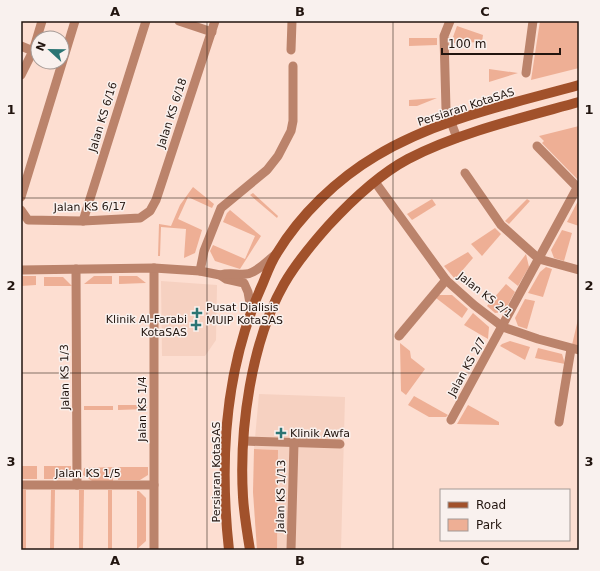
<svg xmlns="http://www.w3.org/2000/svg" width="600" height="571" viewBox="0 0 600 571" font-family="'DejaVu Sans',sans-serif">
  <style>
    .built { fill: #f6d1c1 }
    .green { fill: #eeaf95 }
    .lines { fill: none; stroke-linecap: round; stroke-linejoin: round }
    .minor { stroke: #bb836b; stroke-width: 9 }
    .secondary { stroke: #a1512b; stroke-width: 10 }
    .grid { fill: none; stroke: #22150f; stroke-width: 1; stroke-opacity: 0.55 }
    .poi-dot { fill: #2b7574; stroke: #f9f1ee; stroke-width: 1.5 }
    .labels { text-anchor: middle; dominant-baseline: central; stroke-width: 3; stroke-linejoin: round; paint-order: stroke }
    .street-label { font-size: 11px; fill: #22150f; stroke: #f9f1ee }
    .poi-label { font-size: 11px; fill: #22150f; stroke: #f9f1ee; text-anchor: start }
    .neatline { fill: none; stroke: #22150f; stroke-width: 1.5 }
    .grid-label { font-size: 13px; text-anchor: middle; font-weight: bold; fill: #22150f }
  </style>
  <rect width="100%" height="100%" fill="#fdded1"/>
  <g class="built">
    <path d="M 161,281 L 217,285 L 216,340 L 205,356 L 162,356 Z"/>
    <path d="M 259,394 L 345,397 L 341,550 L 277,550 L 278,450 L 254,449 Z"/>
  </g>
  <g class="green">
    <path d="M 540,21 L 579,21 L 579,68 L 531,80 Z"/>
    <path d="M 457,26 L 483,35 L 482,42 L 454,43 L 453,37 Z"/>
    <path d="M 409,38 L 437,38 L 437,45 L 409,46 Z"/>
    <path d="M 489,69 L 518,73 L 489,82 Z"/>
    <path d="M 437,98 L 417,106 L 409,106 L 409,100 Z"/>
    <path d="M 579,126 L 579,181 L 542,143 L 544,141 L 539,136 Z"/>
    <path d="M 193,187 L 214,204 L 212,208 L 188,197 L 178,219 L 202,230 L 195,253 L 184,258 L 186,229 L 161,227 L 160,256 L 158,256 L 159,224 L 171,226 L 180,205 Z"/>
    <path d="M 253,193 L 278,216 L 277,218 L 250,195 Z"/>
    <path d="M 432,199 L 436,205 L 412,220 L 407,214 Z"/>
    <path d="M 527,199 L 530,201 L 509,224 L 505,221 Z"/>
    <path d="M 579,199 L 579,226 L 567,222 Z"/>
    <path d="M 230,210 L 261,236 L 240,269 L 215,261 L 210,251 L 213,245 L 245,259 L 255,236 L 223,222 L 227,213 Z"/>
    <path d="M 495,228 L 501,234 L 482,256 L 471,244 Z"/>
    <path d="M 562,230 L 572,233 L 564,261 L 554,258 L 551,250 Z"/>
    <path d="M 468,252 L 473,258 L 455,279 L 444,266 Z"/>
    <path d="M 526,254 L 529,267 L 518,286 L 508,278 Z"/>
    <path d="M 546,267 L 552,269 L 543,297 L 528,293 L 540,272 Z"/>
    <path d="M 21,276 L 36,276 L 36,285 L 21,286 Z"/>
    <path d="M 94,276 L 112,276 L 112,284 L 84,284 Z"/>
    <path d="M 119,276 L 137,276 L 146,283 L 119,284 Z"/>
    <path d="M 44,277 L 63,277 L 72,286 L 44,286 Z"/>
    <path d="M 506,284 L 515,292 L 504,312 L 495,313 L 487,306 Z"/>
    <path d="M 439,295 L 452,295 L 468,309 L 462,318 L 436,298 Z"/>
    <path d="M 525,299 L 535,301 L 527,329 L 518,326 L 515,318 Z"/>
    <path d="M 473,313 L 489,327 L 488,339 L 464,325 Z"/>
    <path d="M 579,315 L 579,345 L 572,345 Z"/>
    <path d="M 510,341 L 530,347 L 525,360 L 500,346 L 502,344 Z"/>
    <path d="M 400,343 L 410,351 L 411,358 L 425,369 L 406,395 L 401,391 Z"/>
    <path d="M 538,348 L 562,354 L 565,364 L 535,358 Z"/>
    <path d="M 414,396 L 448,415 L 446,417 L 429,417 L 408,405 Z"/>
    <path d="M 118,405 L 147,405 L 147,409 L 118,410 Z"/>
    <path d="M 468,405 L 499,422 L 499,425 L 457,424 Z"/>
    <rect x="84" y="406" width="29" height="4"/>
    <path d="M 254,449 L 278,450 L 277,550 L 257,550 L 253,492 Z"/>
    <rect x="21" y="466" width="16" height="13"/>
    <path d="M 44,466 L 71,466 L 71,474 L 66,479 L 44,479 Z"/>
    <path d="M 114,467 L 113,481 L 92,481 L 83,475 L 84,468 Z"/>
    <path d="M 118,467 L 148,467 L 148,475 L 140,480 L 118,480 Z"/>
    <rect x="22" y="490" width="4" height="59"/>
    <path d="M 51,490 L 55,490 L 54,549 L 50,549 Z"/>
    <path d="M 79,490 L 84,490 L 83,549 L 79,549 Z"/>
    <rect x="108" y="490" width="4" height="59"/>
    <path d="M 137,491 L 139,491 L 146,498 L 146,541 L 137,549 Z"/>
  </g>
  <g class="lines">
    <g class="minor">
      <path d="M 179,21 L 212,32"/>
      <path d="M 450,21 L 444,36 L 446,109 L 457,138"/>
      <path d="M 21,46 L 33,51"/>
      <path d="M 291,50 L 292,21"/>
      <path d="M 526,73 L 533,21"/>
      <path d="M 21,75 L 33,51 L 42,21"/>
      <path d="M 537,146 L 579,189"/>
      <path d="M 465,173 L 501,225 L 539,259 L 579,270"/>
      <path d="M 375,182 L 446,280 L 474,305 L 503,327 L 538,339 L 579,350"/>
      <path d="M 21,197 L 75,21"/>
      <path d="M 21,210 L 28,220 L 83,221 L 140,218 L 150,211 L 156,200 L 215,21"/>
      <path d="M 83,221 L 146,21"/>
      <path d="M 154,268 L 154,550"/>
      <path d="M 76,269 L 77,485"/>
      <path d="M 21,270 L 154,268 L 200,271 L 220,275 L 226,279 L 244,283 L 248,292 L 251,309"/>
      <path d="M 200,271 L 204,251 L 221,208 L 267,170 L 278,156 L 291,131 L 293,121 L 293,66"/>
      <path d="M 220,275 C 230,272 237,275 246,274 C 257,273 267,261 276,254"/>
      <path d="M 399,336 L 446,280"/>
      <path d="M 451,420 L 577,188"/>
      <path d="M 559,422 L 571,349"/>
      <path d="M 244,441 L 340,444"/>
      <path d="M 21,485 L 154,485"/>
      <path d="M 291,550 L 294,443"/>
    </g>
    <g class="secondary">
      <path d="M 229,550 C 219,460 225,366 263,283 C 267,273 271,262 277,253 C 300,215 337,179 376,156 C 437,119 511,104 579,85"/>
      <path d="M 250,550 C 247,532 244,514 243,497 C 239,430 251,342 284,284 C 296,263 312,244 328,226 C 351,201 378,175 408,159 C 457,133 525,117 579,102"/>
    </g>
  </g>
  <path class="grid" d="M 207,21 L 207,550M 393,21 L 393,550M 21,198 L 579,198M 21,373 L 579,373"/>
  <g class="poi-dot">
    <path d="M195 307h4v4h4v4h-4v4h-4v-4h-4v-4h4z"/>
    <path d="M194 319h4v4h4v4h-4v4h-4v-4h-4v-4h4z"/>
    <path d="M279 427h4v4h4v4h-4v4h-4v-4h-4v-4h4z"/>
  </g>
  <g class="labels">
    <g class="street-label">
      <text transform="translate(466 107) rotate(-18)">Persiaran KotaSAS</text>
      <text transform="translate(172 113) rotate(-72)">Jalan KS 6/18</text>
      <text transform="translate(103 117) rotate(-73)">Jalan KS 6/16</text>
      <text transform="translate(90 207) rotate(-1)">Jalan KS 6/17</text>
      <text transform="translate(485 295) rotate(38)">Jalan KS 2/1</text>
      <text transform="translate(467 367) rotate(-61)">Jalan KS 2/7</text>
      <text transform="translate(65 377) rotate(-91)">Jalan KS 1/3</text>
      <text transform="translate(142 409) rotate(-90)">Jalan KS 1/4</text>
      <text transform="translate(216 472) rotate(-90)">Persiaran KotaSAS</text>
      <text x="88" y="473">Jalan KS 1/5</text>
      <text transform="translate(281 496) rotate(-89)">Jalan KS 1/13</text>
    </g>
    <g class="poi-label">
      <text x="206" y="307">Pusat Dialisis<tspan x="206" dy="13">MUIP KotaSAS</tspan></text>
      <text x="187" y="319" text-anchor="end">Klinik Al-Farabi<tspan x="187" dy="13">KotaSAS</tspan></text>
      <text x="290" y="433">Klinik Awfa</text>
    </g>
  </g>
  <rect width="600" height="571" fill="none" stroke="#f9f1ee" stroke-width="44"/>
  <rect x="440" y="489" width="130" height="52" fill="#f9f1ee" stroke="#a39995"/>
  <rect x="448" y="502" width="20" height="6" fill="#a1512b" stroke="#a39995"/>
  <text x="476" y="509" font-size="12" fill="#22150f">Road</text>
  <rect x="448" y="519" width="20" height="12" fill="#eeaf95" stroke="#a39995"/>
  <text x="476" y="529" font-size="12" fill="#22150f">Park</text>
  <g transform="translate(50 50) rotate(292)"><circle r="19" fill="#f9f1ee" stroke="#a39995"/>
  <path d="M0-3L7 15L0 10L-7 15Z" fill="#2b7574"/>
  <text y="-6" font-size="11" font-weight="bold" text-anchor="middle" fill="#22150f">N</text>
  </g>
  <path d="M442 48v6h118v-6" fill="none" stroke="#22150f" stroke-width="2"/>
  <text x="448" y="48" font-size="12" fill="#22150f" stroke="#f9f1ee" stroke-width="3" paint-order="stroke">100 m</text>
  <rect x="22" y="22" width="556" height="527" class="neatline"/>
  <g class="grid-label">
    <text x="115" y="16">A</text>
    <text x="300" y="16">B</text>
    <text x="485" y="16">C</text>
    <text x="11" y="114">1</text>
    <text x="589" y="114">1</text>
    <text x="11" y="290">2</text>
    <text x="589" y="290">2</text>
    <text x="11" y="466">3</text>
    <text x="589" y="466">3</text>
    <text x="115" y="565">A</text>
    <text x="300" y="565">B</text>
    <text x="485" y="565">C</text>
  </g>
</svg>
